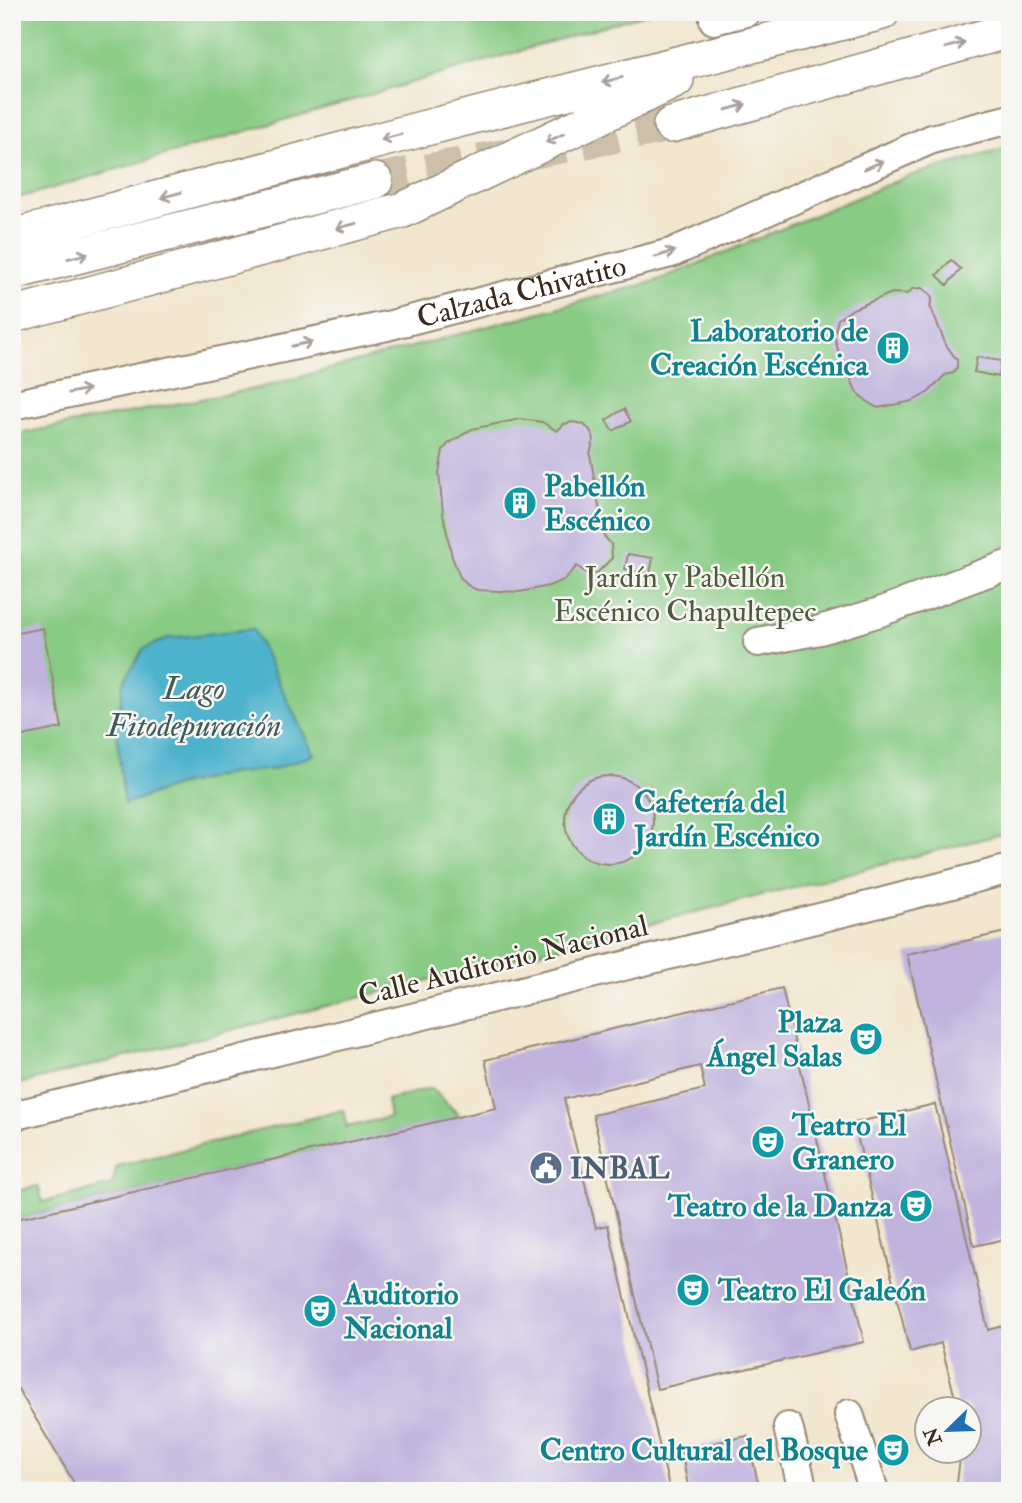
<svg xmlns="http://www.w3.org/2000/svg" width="1022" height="1503" viewBox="0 0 1022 1503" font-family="'IM FELL Double Pica',serif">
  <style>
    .green { fill: #88cb84; stroke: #627a51; stroke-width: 2 }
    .water { fill: #4db3cc; stroke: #446e75; stroke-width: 2 }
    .building { fill: #c0b3de }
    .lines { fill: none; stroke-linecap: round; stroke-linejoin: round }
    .major-tunnel { stroke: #cdc0ab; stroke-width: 35; stroke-dasharray: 35 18; stroke-linecap: butt }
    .minor-casing { stroke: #968876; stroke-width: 32 }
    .major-casing { stroke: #968876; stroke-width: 38 }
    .minor { stroke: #fff; stroke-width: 28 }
    .major { stroke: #fff; stroke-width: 35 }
    .oneway { stroke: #a79f9a }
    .labels { text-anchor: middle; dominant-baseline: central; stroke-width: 5; stroke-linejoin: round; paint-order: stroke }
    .street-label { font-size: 30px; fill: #3b2a1e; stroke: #f6f6f2 }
    .culture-label { font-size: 30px; font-weight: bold; fill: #0d838f; stroke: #f6f6f2; text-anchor: start }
    .park-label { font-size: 30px; fill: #525a3d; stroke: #f6f6f2 }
    .service-label { font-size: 30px; font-weight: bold; fill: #4e5e75; stroke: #f6f6f2; text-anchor: start }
    .water-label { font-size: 32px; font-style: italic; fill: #415a5b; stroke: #f6f6f2 }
  </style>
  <rect width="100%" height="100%" fill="#f6f6f2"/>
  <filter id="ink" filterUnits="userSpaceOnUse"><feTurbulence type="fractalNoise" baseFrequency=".0143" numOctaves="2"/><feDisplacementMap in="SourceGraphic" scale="14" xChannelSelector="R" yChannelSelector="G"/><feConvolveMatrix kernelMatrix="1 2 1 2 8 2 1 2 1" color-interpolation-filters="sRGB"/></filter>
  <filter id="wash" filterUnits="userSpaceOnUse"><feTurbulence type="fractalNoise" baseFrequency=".00686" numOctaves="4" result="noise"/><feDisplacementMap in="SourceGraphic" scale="28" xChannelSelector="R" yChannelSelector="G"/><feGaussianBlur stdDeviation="1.57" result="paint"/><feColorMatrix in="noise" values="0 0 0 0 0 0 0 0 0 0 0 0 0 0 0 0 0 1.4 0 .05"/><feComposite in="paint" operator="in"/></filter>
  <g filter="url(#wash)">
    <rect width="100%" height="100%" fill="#f2e6ce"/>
    <g class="green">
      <path d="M 12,12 L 652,12 L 12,200 Z"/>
      <path d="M 1010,147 L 1010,832 L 12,1086 L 12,435 L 259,388 L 656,281 L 906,177 Z"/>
      <path d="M 431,1088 L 461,1117 L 12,1220 L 12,1192 L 38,1186 L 43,1202 L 112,1185 L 117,1166 L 343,1110 L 347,1127 L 390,1117 L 387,1100 Z"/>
    </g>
    <path class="water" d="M 253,629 L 314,755 L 274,769 L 229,774 L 179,785 L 124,804 L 117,734 L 123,683 L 143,649 L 169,638 Z"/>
    <g id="blocks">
      <g class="building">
        <path d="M 951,260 L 961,269 L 947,285 L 937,275 Z"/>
        <path d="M 922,288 L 930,294 L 932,299 L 930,306 L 946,345 L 957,360 L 957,367 L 954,373 L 945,375 L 929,392 L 913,401 L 878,408 L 872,405 L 857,393 L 838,350 L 834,335 L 838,319 L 853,309 L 892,293 L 908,294 L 912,289 Z"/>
        <path d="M 977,357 L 1001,361 L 999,377 L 974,372 Z"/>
        <path d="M 624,409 L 631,421 L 613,431 L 606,420 Z"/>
        <path d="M 520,419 L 542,422 L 557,431 L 564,424 L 573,422 L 583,424 L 590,430 L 594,439 L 590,454 L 604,536 L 611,544 L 612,558 L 597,573 L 586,573 L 577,566 L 564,580 L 549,586 L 520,592 L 477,590 L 467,585 L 460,577 L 452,557 L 443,514 L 439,473 L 443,450 L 448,444 L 472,429 Z"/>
        <path d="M 628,554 L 653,558 L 650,574 L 625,569 Z"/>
        <path d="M 43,628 L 62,728 L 12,738 L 12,634 Z"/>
        <circle cx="609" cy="820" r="44"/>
        <path d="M 1010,931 L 1010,1238 L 974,1246 L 907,954 Z"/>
        <path d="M 782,988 L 864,1342 L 657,1389 L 593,1115 L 705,1089 L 700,1066 L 564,1099 L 596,1228 L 608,1225 L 670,1491 L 79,1491 L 12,1379 L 12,1220 L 496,1108 L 485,1060 Z"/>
        <path d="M 935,1104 L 988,1330 L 1010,1324 L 1010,1491 L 956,1491 L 961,1450 L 970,1450 L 970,1408 L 966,1408 L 967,1404 L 957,1406 L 941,1343 L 910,1352 L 854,1123 Z"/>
        <path d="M 747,1436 L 760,1491 L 689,1491 L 681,1450 Z"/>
      </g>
    </g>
  </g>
  <g filter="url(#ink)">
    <use href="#blocks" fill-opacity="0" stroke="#968876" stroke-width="2"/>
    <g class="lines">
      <path class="major-tunnel" d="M 375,181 L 671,125"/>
      <defs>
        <g id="minor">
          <path d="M 714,20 L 746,12"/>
          <path id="s1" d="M 12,405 L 387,326 L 671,253 L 932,139 L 1010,119"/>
          <path d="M 758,642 L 820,630 L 880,612 L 1010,564"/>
          <path d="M 12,1116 L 864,907 L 1010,869"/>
          <path d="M 849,1414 L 874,1491"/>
          <path d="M 788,1427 L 803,1491"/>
        </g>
        <g id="major">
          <path d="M 671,125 L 1010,30"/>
          <path d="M 12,237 L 410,132 L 882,12"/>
          <path d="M 12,272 L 375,181"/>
          <path d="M 12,315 L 403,210 L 676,80"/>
        </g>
      </defs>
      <use href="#minor" class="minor-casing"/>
      <use href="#major" class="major-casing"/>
      <use href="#minor" class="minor"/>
      <use href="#major" class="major"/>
    </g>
    <defs><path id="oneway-shaft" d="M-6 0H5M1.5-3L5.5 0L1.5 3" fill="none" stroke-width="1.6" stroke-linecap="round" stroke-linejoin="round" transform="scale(1.75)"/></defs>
    <g class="oneway">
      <use href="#oneway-shaft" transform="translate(955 45) rotate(-16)"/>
      <use href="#oneway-shaft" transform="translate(612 80) rotate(166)"/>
      <use href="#oneway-shaft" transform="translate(736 107) rotate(-16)"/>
      <use href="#oneway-shaft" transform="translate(391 137) rotate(165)"/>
      <use href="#oneway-shaft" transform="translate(555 138) rotate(154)"/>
      <use href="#oneway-shaft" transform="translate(874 165) rotate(-23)"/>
      <use href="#oneway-shaft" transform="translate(171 195) rotate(165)"/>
      <use href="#oneway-shaft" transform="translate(346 226) rotate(165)"/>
      <use href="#oneway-shaft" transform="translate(665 254) rotate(-17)"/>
      <use href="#oneway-shaft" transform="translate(78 256) rotate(-14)"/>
      <use href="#oneway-shaft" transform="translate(302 344) rotate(-12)"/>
      <use href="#oneway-shaft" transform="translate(79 391) rotate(-11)"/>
    </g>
  </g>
  <defs>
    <symbol id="building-disc" viewBox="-11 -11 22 22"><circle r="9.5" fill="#0f9aa8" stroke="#f6f6f2"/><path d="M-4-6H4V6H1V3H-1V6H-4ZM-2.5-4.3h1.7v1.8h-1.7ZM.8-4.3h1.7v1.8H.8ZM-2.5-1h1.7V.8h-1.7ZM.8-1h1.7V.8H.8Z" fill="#fff"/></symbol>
    <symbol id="theatre-disc" viewBox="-11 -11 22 22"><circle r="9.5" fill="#0f9aa8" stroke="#f6f6f2"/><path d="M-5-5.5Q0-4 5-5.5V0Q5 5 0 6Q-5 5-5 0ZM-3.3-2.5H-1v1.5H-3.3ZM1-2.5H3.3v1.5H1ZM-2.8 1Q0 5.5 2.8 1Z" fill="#fff"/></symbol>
    <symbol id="civic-disc" viewBox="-11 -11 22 22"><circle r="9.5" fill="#5c6f8a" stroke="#f6f6f2"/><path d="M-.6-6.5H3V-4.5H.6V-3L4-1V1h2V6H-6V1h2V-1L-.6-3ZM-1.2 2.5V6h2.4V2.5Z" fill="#fff"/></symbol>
  </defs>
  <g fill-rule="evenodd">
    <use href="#building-disc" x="874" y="329" width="38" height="38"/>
    <use href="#building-disc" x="501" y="484" width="38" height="38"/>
    <use href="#building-disc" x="590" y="800" width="38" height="38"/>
    <use href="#theatre-disc" x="847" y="1020" width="38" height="38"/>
    <use href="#theatre-disc" x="749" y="1123" width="38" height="38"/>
    <use href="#civic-disc" x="527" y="1149" width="38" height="38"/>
    <use href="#theatre-disc" x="897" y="1187" width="38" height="38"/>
    <use href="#theatre-disc" x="674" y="1271" width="38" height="38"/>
    <use href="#theatre-disc" x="301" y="1292" width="38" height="38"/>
    <use href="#theatre-disc" x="874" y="1431" width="38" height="38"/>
  </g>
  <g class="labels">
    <g class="street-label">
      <text stroke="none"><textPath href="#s1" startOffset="522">Calzada Chivatito</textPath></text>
      <text transform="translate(503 961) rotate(-14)">Calle Auditorio Nacional</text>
    </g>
    <g class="culture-label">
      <text x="868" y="331" text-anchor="end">Laboratorio de<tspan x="868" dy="34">Creación Escénica</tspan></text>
      <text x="544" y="486">Pabellón<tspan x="544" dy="34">Escénico</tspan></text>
      <text x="634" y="802">Cafetería del<tspan x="634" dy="34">Jardín Escénico</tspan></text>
      <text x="842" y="1022" text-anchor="end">Plaza<tspan x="842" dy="34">Ángel Salas</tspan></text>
      <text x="792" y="1125">Teatro El<tspan x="792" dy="34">Granero</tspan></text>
      <text x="892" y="1206" text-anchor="end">Teatro de la Danza</text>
      <text x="718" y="1290">Teatro El Galeón</text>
      <text x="344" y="1294">Auditorio<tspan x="344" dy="34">Nacional</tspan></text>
      <text x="868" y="1450" text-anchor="end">Centro Cultural del Bosque</text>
    </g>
    <g class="park-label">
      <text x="685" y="577">Jardín y Pabellón<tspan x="685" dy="34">Escénico Chapultepec</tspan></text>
    </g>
    <g class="service-label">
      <text x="570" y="1168">INBAL</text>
    </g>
    <g class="water-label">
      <text x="194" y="689">Lago<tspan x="194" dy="37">Fitodepuración</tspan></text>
    </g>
  </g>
  <rect width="1022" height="1503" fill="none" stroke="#f6f6f2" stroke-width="42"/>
  <g transform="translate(948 1430) rotate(247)"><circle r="33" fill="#f6f6f2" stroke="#aba49d" stroke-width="2"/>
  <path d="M0-5L12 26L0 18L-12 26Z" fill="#1f6fb2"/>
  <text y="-10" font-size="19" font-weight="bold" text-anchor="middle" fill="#3b2a1e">N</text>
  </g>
</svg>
